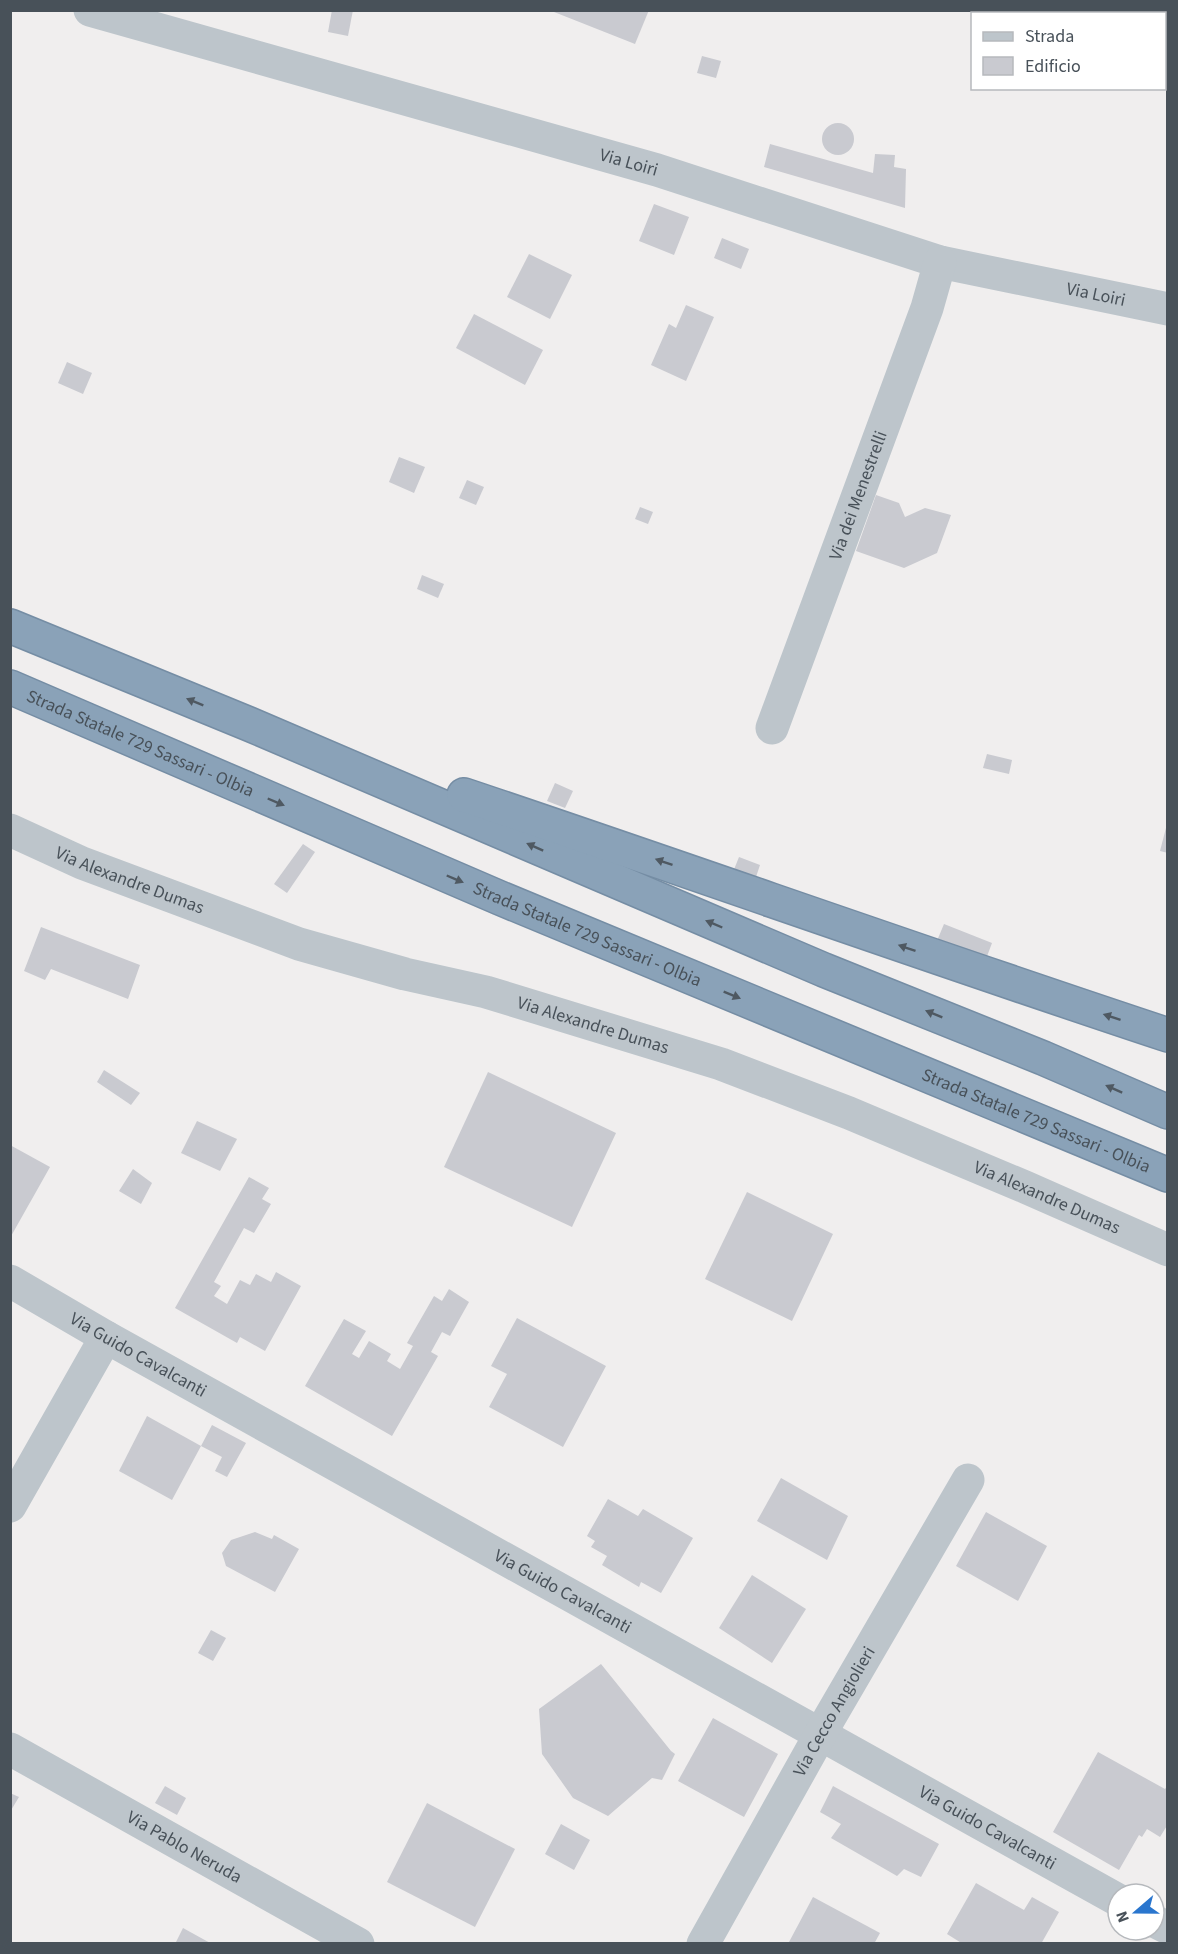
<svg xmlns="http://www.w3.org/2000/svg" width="1178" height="1954" viewBox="0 0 1178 1954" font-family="'Source Sans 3',sans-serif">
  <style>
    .building { fill: #c9cad0 }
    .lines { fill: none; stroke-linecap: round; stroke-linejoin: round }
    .highway-casing { stroke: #758da4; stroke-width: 36 }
    .minor { stroke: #bdc5cb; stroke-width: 33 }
    .highway { stroke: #8aa2b8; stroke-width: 33 }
    .oneway { fill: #4f5962 }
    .labels { text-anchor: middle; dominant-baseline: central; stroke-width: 4.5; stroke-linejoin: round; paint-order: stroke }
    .street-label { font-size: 18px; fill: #485159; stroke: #fff }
  </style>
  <rect width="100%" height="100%" fill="#f0eeee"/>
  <g class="building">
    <path d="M 332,10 L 353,10 L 348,36 L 328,32 Z"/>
    <path d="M 549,10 L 649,10 L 635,44 Z"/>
    <path d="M 702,56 L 721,61 L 716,78 L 697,73 Z"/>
    <circle cx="838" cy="139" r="16"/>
    <path d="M 770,144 L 873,173 L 875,154 L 895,155 L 894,167 L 906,169 L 905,208 L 764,167 Z"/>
    <path d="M 654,204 L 689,217 L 674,255 L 639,241 Z"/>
    <path d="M 722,238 L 749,249 L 741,269 L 714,258 Z"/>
    <path d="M 529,254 L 572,275 L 550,319 L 507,297 Z"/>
    <path d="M 686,305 L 714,317 L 686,381 L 651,365 L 669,324 L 676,328 Z"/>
    <path d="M 474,314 L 543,350 L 525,385 L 456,348 Z"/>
    <path d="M 67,362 L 92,373 L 83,394 L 58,383 Z"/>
    <path d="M 399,457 L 425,467 L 414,493 L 389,482 Z"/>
    <path d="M 467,480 L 484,487 L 476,505 L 459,498 Z"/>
    <path d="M 876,495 L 899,503 L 905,517 L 925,508 L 951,515 L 937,553 L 904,568 L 856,551 Z"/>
    <path d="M 640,507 L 653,512 L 648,524 L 635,519 Z"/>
    <path d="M 422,575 L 444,584 L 438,598 L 417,589 Z"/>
    <path d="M 987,754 L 1012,760 L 1009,774 L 983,768 Z"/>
    <path d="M 555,783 L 573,791 L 565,808 L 547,801 Z"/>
    <path d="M 1167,824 L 1168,824 L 1168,853 L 1160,851 Z"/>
    <path d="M 303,844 L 315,852 L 287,893 L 274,884 Z"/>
    <path d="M 739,857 L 760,865 L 755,880 L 733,872 Z"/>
    <path d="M 944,924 L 992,943 L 983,967 L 934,948 Z"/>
    <path d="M 41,927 L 140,965 L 128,999 L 51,969 L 45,980 L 24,971 Z"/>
    <path d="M 104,1070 L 140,1093 L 131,1105 L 97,1082 Z"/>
    <path d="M 488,1072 L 616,1133 L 572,1227 L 444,1167 Z"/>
    <path d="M 197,1121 L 237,1139 L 220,1171 L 181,1153 Z"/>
    <path d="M 10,1145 L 50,1167 L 10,1238 Z"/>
    <path d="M 133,1169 L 152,1183 L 141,1204 L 119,1191 Z"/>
    <path d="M 249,1177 L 269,1188 L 262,1199 L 271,1204 L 254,1233 L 244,1228 L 214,1282 L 221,1286 L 214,1296 L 227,1304 L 240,1280 L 250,1285 L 256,1274 L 271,1282 L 276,1272 L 301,1286 L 265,1351 L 240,1337 L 237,1343 L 175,1308 Z"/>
    <path d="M 747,1192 L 833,1234 L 792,1321 L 705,1279 Z"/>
    <path d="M 449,1289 L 469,1302 L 450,1336 L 442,1332 L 431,1352 L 438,1356 L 392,1436 L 305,1386 L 344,1319 L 366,1331 L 352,1354 L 359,1358 L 369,1341 L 391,1354 L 387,1361 L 400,1369 L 413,1346 L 407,1343 L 434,1296 L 442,1301 Z"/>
    <path d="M 517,1318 L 606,1366 L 563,1447 L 489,1407 L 507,1374 L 491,1366 Z"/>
    <path d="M 147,1416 L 201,1446 L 172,1500 L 119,1471 Z"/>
    <path d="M 212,1425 L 246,1443 L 227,1477 L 215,1471 L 222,1457 L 201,1446 Z"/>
    <path d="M 781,1478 L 848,1516 L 827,1560 L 757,1521 Z"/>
    <path d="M 608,1499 L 638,1516 L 643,1509 L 693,1538 L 661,1593 L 641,1582 L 639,1587 L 602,1565 L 607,1556 L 591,1547 L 595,1541 L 587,1536 Z"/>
    <path d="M 986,1512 L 1047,1546 L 1018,1601 L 956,1566 Z"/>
    <path d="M 255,1532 L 272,1539 L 274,1535 L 299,1549 L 275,1592 L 226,1566 L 222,1553 L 231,1540 Z"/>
    <path d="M 752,1575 L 806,1609 L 772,1663 L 719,1628 Z"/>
    <path d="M 211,1630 L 226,1638 L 213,1661 L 198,1653 Z"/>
    <path d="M 601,1664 L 671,1751 L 675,1754 L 662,1780 L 652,1778 L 608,1816 L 573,1798 L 542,1754 L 539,1709 Z"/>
    <path d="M 713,1718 L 778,1754 L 744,1817 L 678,1781 Z"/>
    <path d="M 1098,1752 L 1165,1789 L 1168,1785 L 1168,1824 L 1160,1837 L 1147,1829 L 1142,1837 L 1139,1835 L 1119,1870 L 1053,1832 Z"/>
    <path d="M 165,1786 L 186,1798 L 177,1815 L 155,1803 Z"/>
    <path d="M 833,1786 L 939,1844 L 921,1877 L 904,1869 L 897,1876 L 831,1838 L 841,1824 L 820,1812 Z"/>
    <path d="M 10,1793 L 19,1797 L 10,1812 Z"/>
    <path d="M 427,1803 L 515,1849 L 475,1927 L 387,1882 Z"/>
    <path d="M 561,1824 L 590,1840 L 574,1870 L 545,1854 Z"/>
    <path d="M 976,1883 L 1024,1910 L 1032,1897 L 1059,1912 L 1041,1944 L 963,1944 L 947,1934 Z"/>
    <path d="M 813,1897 L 880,1933 L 874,1944 L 792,1944 L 789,1942 Z"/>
    <path d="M 183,1928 L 212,1944 L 175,1944 Z"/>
  </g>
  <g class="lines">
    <defs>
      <g id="highway">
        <path d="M 10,626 L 249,724 L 824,970 L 1043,1058 L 1168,1112"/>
        <path id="s7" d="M 10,687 L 500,898 L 1168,1175"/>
        <path d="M 464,795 C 699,874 932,957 1168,1035"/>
      </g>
    </defs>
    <use href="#highway" class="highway-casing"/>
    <g class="minor">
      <path id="s1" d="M 90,10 L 657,170 L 940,262 L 1168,309"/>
      <path id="s2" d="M 772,728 L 927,308 L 940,262"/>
      <path id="s3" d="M 10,830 L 82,863 L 299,944 L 405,974 L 486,992 L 721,1064 L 849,1113 L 1025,1187 L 1168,1250"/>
      <path id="s4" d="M 10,1281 L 106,1337 L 1118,1900"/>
      <path d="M 10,1506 L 106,1337"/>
      <path id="s5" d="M 10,1749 L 358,1944"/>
      <path d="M 1154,1921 L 1168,1928"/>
      <path id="s6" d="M 703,1944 L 830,1717 L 968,1480"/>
    </g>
    <use href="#highway" class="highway"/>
  </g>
  <defs><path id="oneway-solid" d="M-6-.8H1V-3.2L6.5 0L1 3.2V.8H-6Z" transform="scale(1.5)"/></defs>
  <g class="oneway">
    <use href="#oneway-solid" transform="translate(195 702) rotate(-158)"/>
    <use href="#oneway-solid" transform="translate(276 802) rotate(23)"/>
    <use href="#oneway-solid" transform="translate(535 847) rotate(-156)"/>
    <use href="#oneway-solid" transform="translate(664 862) rotate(-161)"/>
    <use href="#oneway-solid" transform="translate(455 879) rotate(23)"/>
    <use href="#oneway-solid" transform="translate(714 924) rotate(-157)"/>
    <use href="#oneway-solid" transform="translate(907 948) rotate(-161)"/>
    <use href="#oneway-solid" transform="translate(732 995) rotate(22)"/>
    <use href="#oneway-solid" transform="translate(934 1014) rotate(-158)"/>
    <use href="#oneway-solid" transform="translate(1112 1017) rotate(-162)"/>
    <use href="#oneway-solid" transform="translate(1114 1089) rotate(-156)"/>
  </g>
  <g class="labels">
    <g class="street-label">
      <text stroke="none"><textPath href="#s1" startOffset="560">Via Loiri</textPath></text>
      <text stroke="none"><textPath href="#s1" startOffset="1046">Via Loiri</textPath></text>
      <text stroke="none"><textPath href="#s2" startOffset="248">Via dei Menestrelli</textPath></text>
      <text stroke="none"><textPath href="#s7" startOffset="142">Strada Statale 729 Sassari - Olbia</textPath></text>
      <text stroke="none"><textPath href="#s3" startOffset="130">Via Alexandre Dumas</textPath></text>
      <text stroke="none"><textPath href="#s7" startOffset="628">Strada Statale 729 Sassari - Olbia</textPath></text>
      <text stroke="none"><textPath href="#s3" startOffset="616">Via Alexandre Dumas</textPath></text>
      <text stroke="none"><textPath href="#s7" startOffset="1114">Strada Statale 729 Sassari - Olbia</textPath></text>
      <text stroke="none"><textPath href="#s3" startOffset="1102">Via Alexandre Dumas</textPath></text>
      <text stroke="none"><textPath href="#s4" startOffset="148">Via Guido Cavalcanti</textPath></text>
      <text stroke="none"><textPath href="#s4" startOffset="634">Via Guido Cavalcanti</textPath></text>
      <text stroke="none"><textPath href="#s6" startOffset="267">Via Cecco Angiolieri</textPath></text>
      <text stroke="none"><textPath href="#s4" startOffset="1120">Via Guido Cavalcanti</textPath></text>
      <text stroke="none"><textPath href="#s5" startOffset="200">Via Pablo Neruda</textPath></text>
    </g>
  </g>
  <rect width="1178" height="1954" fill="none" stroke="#485159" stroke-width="24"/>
  <rect x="971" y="12" width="195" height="78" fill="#ffffff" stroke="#b6b9bd" stroke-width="1.5"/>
  <rect x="983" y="32" width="30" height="9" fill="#bdc5cb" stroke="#b6b9bd" stroke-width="1.5"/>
  <text x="1025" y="42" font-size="18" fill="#485159">Strada</text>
  <rect x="983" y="57" width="30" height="18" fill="#c9cad0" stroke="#b6b9bd" stroke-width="1.5"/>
  <text x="1025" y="72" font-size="18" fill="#485159">Edificio</text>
  <g transform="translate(1136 1912) rotate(250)"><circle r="28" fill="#ffffff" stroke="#b6b9bd" stroke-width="1.5"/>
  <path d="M0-4.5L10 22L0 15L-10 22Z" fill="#2a76ce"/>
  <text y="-9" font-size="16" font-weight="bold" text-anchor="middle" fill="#485159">N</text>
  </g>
</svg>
